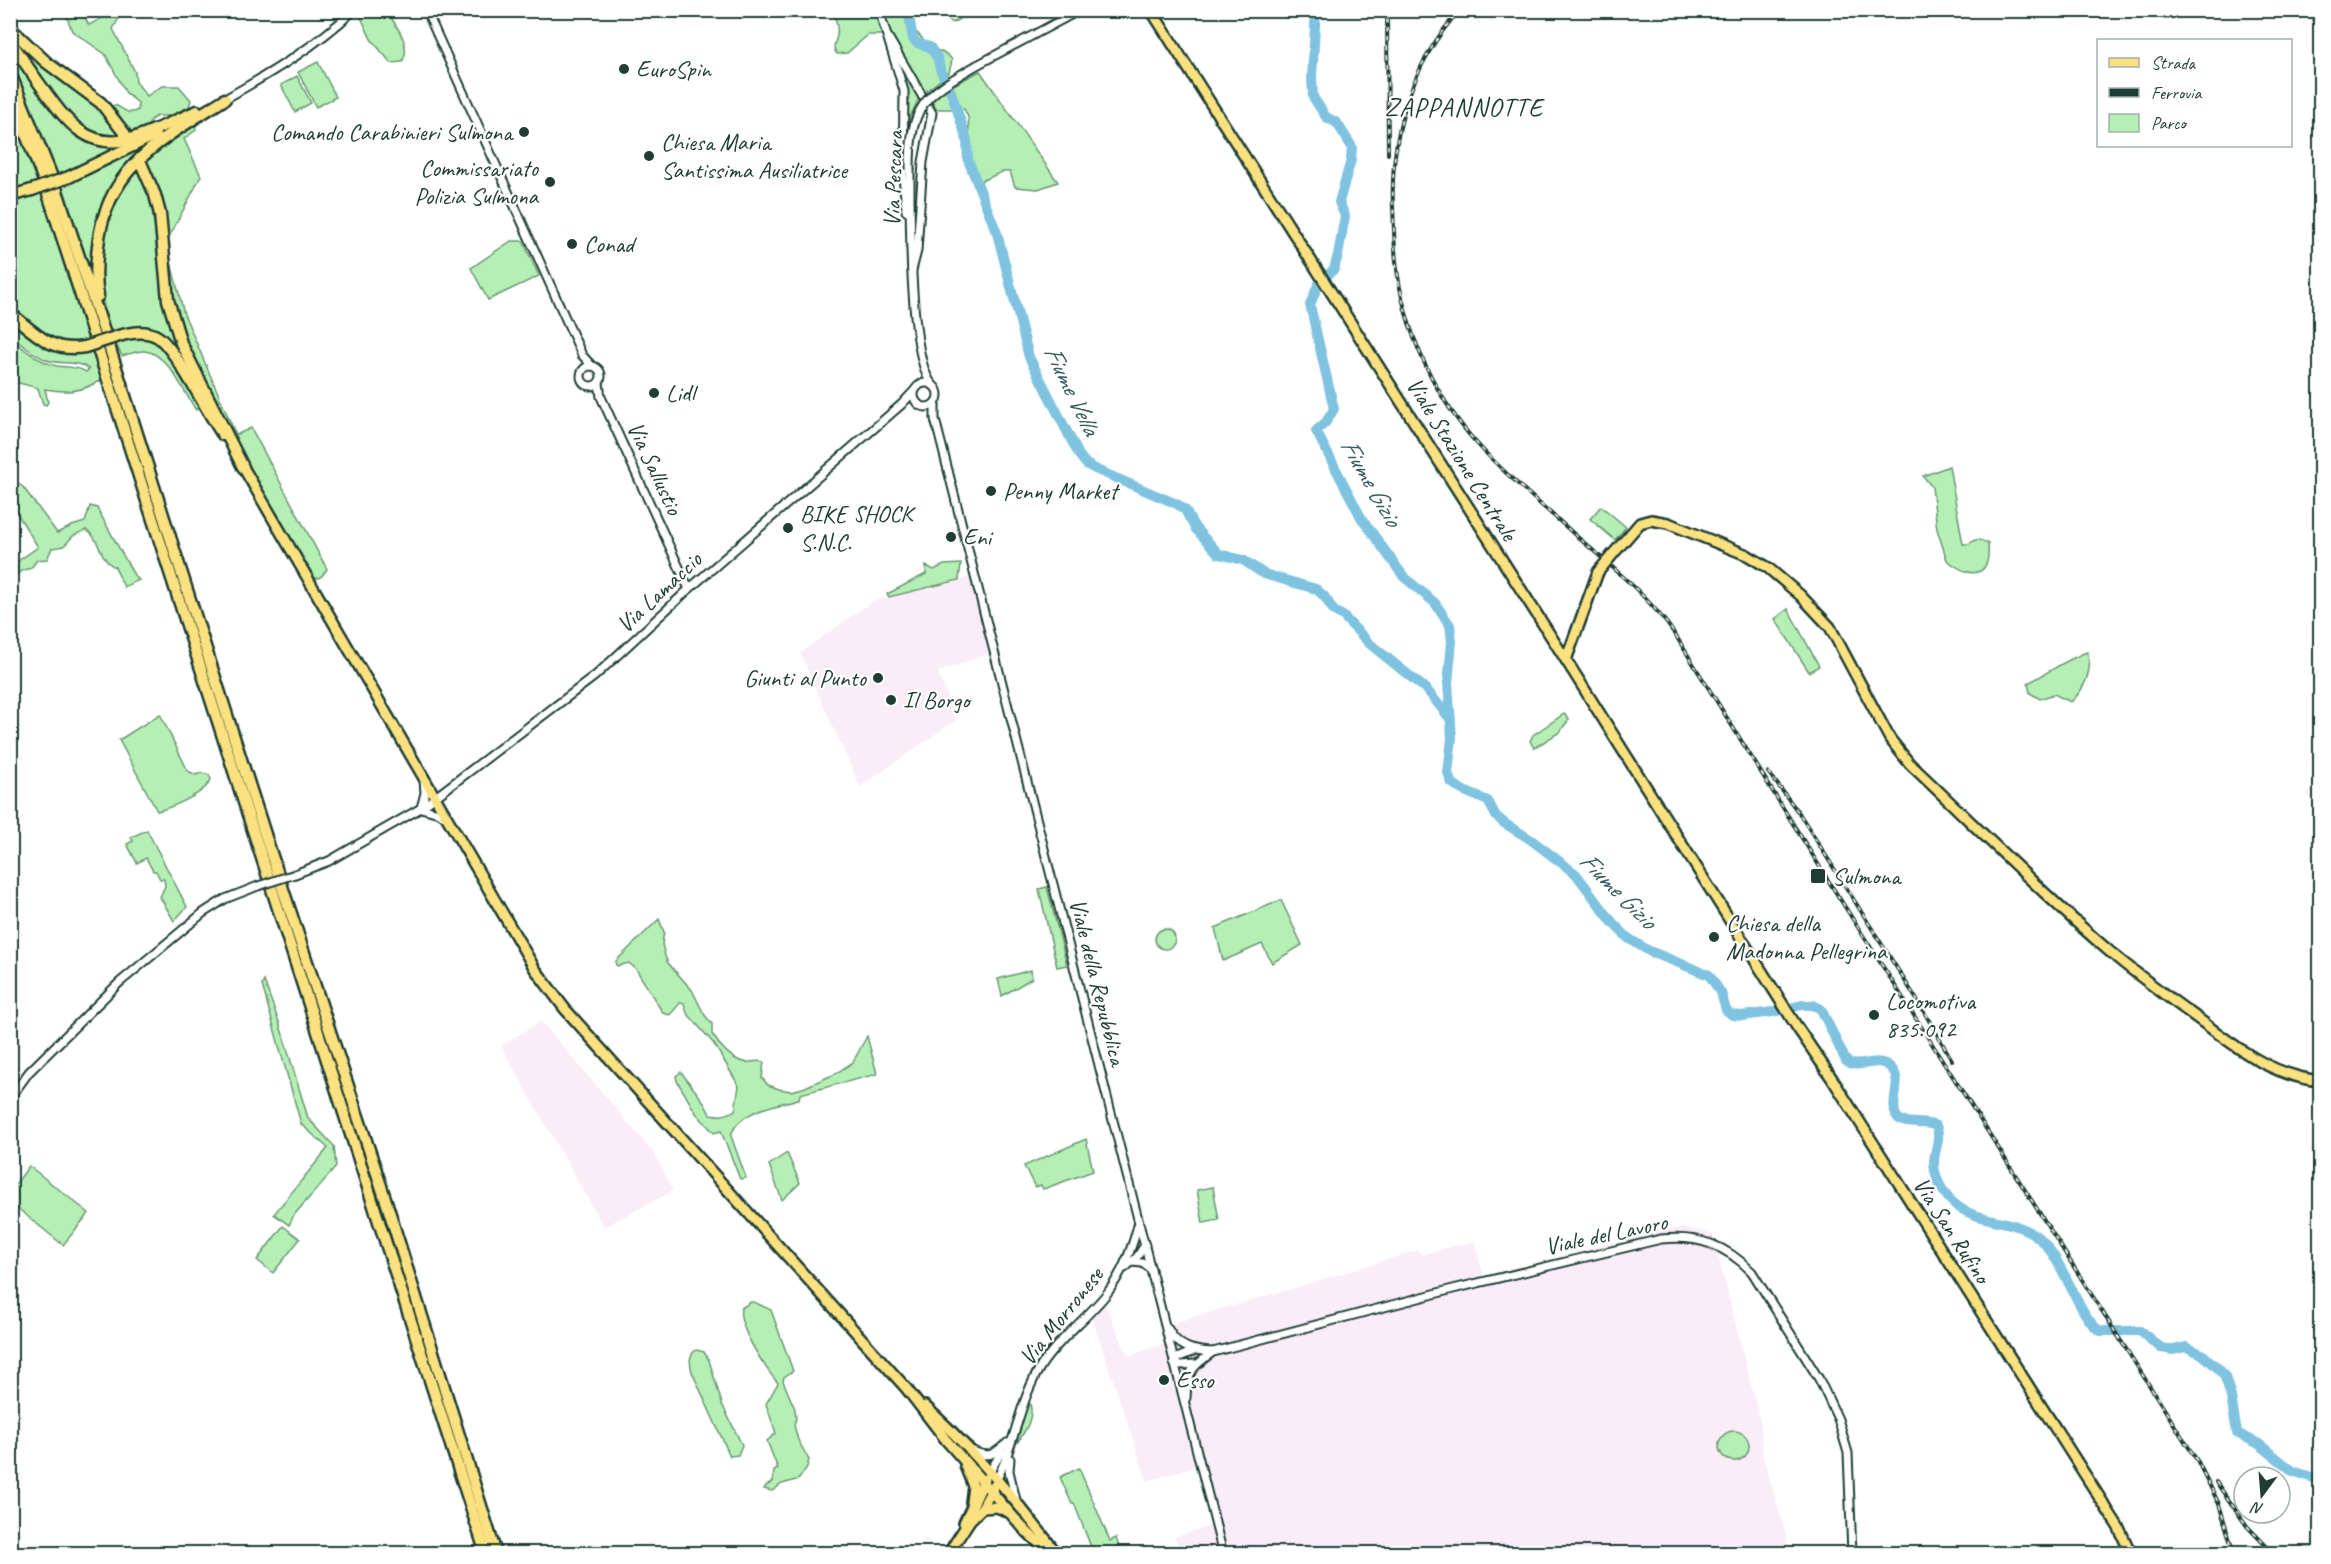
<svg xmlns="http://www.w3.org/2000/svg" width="2331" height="1564" viewBox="0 0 2331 1564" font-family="Caveat,sans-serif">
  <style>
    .built { fill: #fbedf8 }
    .green { fill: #b4efb4; stroke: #6a9674; stroke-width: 1.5 }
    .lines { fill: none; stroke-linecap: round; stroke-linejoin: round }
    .river { stroke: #80c3e1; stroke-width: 10 }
    .minor-casing { stroke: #1f3d34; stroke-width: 11 }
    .major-casing { stroke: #1f3d34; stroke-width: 14 }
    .highway-casing { stroke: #1f3d34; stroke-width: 15 }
    .minor { stroke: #fff; stroke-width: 7 }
    .major { stroke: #fbe180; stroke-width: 9 }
    .highway { stroke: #fbe180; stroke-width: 10 }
    .rail-casing { stroke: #1f3d34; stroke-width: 4 }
    .rail { stroke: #fff; stroke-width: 1.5; stroke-dasharray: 4.5; stroke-linecap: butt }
    .minor-bridge-casing { stroke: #1f3d34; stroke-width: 11; stroke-linecap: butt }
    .major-bridge-casing { stroke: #1f3d34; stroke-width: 14; stroke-linecap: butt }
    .highway-bridge-casing { stroke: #1f3d34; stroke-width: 15; stroke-linecap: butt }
    .minor-bridge { stroke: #fff; stroke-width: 7 }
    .major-bridge { stroke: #fbe180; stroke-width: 9 }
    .highway-bridge { stroke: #fbe180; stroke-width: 10 }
    .poi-dot { fill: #1f3d34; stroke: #fff; stroke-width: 2 }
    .labels { text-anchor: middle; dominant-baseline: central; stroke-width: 4.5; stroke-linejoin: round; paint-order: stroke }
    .poi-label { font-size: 24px; fill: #1f3d34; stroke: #fff; text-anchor: start }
    .street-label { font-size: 24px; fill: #1f3d34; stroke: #fff }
    .neighbourhood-label { font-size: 26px; letter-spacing: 1.5px; fill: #1f3d34; stroke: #fff }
    .water-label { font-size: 26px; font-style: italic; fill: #375e5f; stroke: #fff }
  </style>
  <rect width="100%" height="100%" fill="#fff"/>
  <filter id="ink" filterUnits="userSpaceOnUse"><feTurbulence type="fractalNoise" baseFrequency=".0167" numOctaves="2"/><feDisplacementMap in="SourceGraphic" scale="12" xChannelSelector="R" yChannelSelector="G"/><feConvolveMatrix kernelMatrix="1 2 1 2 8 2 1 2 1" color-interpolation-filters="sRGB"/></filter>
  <g filter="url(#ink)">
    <g class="built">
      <path d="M 971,577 L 991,653 L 938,672 L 956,720 L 860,787 L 800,653 L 873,601 Z"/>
      <path d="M 541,1021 L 654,1153 L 673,1191 L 604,1227 L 501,1046 Z"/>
      <path d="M 1681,1228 L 1699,1230 L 1713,1235 L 1761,1424 L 1763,1456 L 1787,1538 L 1788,1553 L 1220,1554 L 1219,1551 L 1209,1553 L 1180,1553 L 1175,1537 L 1210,1526 L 1197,1466 L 1147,1481 L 1092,1318 L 1105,1304 L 1128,1356 L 1165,1344 L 1162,1326 L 1318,1281 L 1418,1250 L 1421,1255 L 1474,1241 L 1484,1276 L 1658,1231 Z"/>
    </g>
    <g class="green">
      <path d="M 65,11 L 81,11 L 89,25 L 106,16 L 104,11 L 118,11 L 119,18 L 113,29 L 135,72 L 136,82 L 147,96 L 162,86 L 179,86 L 191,100 L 188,110 L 174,116 L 157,116 L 152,119 L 145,130 L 128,137 L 109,107 L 115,105 C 125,109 127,116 138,110 L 138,103 L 126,93 L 105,54 L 72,31 Z"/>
      <path d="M 364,11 L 387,11 C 395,25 413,45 402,62 L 391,63 L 371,39 L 360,15 Z"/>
      <path d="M 833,11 L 878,11 L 885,35 L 868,35 L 847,53 L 837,54 C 831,46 836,43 837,35 C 839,28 835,18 833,11 Z"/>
      <path d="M 881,11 L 917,11 L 913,17 L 914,30 L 922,38 L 926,48 C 937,50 946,51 952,60 L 949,73 L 925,92 L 896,47 Z"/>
      <path d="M 931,11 L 972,11 L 953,23 Z"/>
      <path d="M 16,39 L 88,95 L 123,138 L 102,139 L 70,121 L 27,62 Z"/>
      <path d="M 10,45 L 76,131 L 133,141 L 70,180 L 102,168 L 150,143 L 114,185 L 93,282 L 49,153 L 11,59 Z"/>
      <path d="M 895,53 L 920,96 L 910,117 L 906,133 L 905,91 Z"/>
      <path d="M 318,62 L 336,97 L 316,107 L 298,72 Z"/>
      <path d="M 980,71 L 1058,182 L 1038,189 L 1015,187 L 1010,172 L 1002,172 L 979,182 L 971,161 L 968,117 L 964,109 L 936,109 L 932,101 L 946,89 Z"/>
      <path d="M 297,76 L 311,103 L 295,112 L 281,85 Z"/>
      <path d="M 10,115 L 34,169 L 90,340 L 56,345 L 11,311 Z"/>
      <path d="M 195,123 L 196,130 L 184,139 L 201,176 L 166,243 L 184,314 L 236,435 L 251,428 L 327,569 C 322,576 320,580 311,578 L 262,493 L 217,411 L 171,309 L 163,240 L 141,159 Z"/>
      <path d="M 139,162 L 151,201 L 165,311 L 189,368 L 158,334 L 111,334 L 98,282 L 104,217 Z"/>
      <path d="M 511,241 L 523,241 L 539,276 L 488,300 L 471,268 Z"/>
      <path d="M 10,319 C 44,348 47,355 93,349 L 101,380 C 82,392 66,393 45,389 L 48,402 L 46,405 L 43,404 L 38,388 L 11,381 L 11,338 C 24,350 39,362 57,366 C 68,368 77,366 86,372 L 89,369 C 77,360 60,365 47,360 C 33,355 22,344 11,336 Z"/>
      <path d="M 141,335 L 163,344 L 200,404 L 196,410 C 184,393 169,354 145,351 C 138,350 130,354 122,356 L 115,342 Z"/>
      <path d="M 1949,466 L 1963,544 L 1969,544 C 1976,538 1980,539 1988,544 C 1991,580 1969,578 1947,560 L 1937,529 L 1932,487 L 1923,476 Z"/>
      <path d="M 11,478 L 23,487 L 57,533 L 72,526 L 85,522 L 90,506 L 97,508 L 134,575 L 139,580 L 124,587 L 115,567 C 99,560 100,537 86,530 C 81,533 76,533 72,537 C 63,547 67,546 52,548 L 47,559 L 37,560 L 31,568 L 21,571 L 11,580 L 11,566 L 38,547 L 11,504 Z"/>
      <path d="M 1601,506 L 1626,527 L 1615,540 L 1590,519 Z"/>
      <path d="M 961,564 L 959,580 L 889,597 L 887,594 L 926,574 L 926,566 L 934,570 L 944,565 Z"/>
      <path d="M 1788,609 L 1819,666 L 1809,672 L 1775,619 Z"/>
      <path d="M 2087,652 C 2094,669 2084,690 2071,702 L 2054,694 L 2040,699 L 2030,693 L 2028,683 C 2048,673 2065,660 2087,652 Z"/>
      <path d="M 160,714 L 188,771 L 196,775 L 201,773 L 209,775 L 211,779 C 207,793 171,808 157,811 L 119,740 Z"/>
      <path d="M 1564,714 L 1569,719 L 1560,732 L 1534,748 L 1530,741 L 1533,735 Z"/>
      <path d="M 147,830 L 187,907 L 174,921 L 160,897 L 165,886 L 164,879 L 160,879 L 156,871 L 153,871 L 146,858 L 137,863 L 127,844 L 133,841 L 131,837 Z"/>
      <path d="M 1047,887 L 1067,965 L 1057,967 L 1039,889 Z"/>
      <path d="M 1281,900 L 1302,945 L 1272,963 L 1262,944 L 1223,961 L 1215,928 Z"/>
      <path d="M 659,919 L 664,932 L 662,944 L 665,956 L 668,963 L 692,990 L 704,1014 L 712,1024 L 712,1034 C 718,1044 732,1061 745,1062 C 752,1063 754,1060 764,1062 L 762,1078 L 768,1085 L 779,1089 L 791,1091 L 803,1088 L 835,1074 L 853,1062 L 867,1036 L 877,1074 L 800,1094 L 799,1099 C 778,1104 737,1111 731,1136 L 746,1178 L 740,1179 L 721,1131 L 714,1133 L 696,1113 L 677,1081 L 676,1076 L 681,1072 L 703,1101 L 710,1114 C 720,1116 726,1116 735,1110 L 739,1086 L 714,1044 L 687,1013 L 684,1003 L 681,1002 L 670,1015 L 663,1013 L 636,969 L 629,963 L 618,966 L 616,965 L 616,961 Z"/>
      <circle cx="1165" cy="939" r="10"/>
      <path d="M 1031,970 L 1032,978 L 1002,996 L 998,979 Z"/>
      <path d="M 264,981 L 280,1025 L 308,1118 L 334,1146 L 336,1167 L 294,1215 L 289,1225 L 274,1214 L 328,1148 L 301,1124 L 262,985 Z"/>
      <path d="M 1086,1139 L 1093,1171 L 1043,1189 L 1041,1185 L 1035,1187 L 1024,1166 Z"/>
      <path d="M 787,1153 L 800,1183 L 782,1200 L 769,1165 Z"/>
      <path d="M 29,1166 L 89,1213 L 63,1245 L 11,1203 L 11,1190 Z"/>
      <path d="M 1213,1187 L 1219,1220 L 1203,1223 L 1197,1190 Z"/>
      <path d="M 283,1226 L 300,1239 L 273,1273 L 257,1260 Z"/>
      <path d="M 751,1302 L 754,1302 L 771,1310 L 793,1371 L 784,1377 L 783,1381 L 795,1409 L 796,1418 L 794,1425 L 798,1440 L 809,1460 L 807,1467 L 799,1479 L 782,1484 L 772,1491 L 764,1489 L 766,1486 L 773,1482 L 774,1471 L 778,1469 L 767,1441 L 776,1433 L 766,1404 L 778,1383 C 765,1368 737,1326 741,1308 Z"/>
      <path d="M 696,1350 L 704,1352 L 709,1360 L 722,1404 L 742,1445 L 738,1455 L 730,1456 L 692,1372 C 690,1363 688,1356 696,1350 Z"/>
      <path d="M 1028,1399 C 1038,1416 1022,1436 1012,1450 Z"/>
      <circle cx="1734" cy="1446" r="15"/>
      <path d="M 1079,1468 L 1110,1541 L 1116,1538 L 1121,1553 L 1091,1553 L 1089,1548 L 1091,1547 L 1074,1503 L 1072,1504 L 1060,1477 Z"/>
    </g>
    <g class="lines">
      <g class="river">
        <path d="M 908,10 L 913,39 L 917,43 L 930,47 L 938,59 L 940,69 L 951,92 L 967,140 L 968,160 L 997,233 L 1029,357 L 1079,455 L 1086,464 L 1097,470 L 1177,504 L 1185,510 L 1195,528 L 1219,554 L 1243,560 L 1264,574 L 1316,589 L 1324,596 L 1334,611 L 1343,616 L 1370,644 L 1427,690 L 1451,720"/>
        <path d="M 1316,10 L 1312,77 L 1313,97 L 1326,117 L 1337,123 L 1352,147 L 1351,160 L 1339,202 L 1345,216 L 1338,255 L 1334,269 L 1318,285 L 1310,305 L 1334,409 L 1326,422 L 1316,431 L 1362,519 L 1404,577 L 1435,603 L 1450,625 L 1452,642 L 1448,683 L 1452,738 L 1448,773 L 1451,782 L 1462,790 L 1488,801 L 1496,816 L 1504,823 L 1530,839 L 1576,874 L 1613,923 L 1628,938 L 1649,951 L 1709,975 L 1721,993 L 1726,1010 L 1732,1015 L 1742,1016 L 1773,1012 L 1802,1005 L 1813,1005 L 1821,1009 L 1846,1061 C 1859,1071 1877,1055 1890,1067 C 1904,1079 1891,1097 1895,1112 C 1898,1129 1925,1119 1936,1126 C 1942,1137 1934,1150 1934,1162 C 1934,1172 1938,1183 1944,1192 C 1966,1227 2012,1214 2040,1239 C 2064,1260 2079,1318 2100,1331 L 2140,1331 L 2161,1348 L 2173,1350 L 2186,1347 L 2202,1354 L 2219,1369 L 2225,1377 L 2231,1397 L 2237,1433 L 2259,1444 L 2293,1471 L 2320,1480"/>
      </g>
      <defs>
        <g id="minor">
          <path d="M 426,10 L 582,355 L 592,366"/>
          <path d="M 879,10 L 904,91 L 903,175 L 906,211"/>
          <path d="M 888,37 L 932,113 L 923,162 L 917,251 L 912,270"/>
          <path d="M 977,65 L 1080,10"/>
          <path d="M 225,99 C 271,73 315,47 354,10"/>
          <path d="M 910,170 C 910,210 909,358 932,384"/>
          <circle cx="591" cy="376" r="10"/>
          <path d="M 599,383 L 601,397 L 689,589"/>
          <circle cx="926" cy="395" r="12"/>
          <path d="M 935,403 L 935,419 L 1223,1554"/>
          <path d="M 421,808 L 425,793 L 424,780"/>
          <path d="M 421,808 L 439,813 L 444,816"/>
          <path d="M 295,874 L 329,861 L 421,808 L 595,676 L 689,589 L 902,404 L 915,390"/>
          <path d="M 10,1098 L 29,1072 L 119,983 L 203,913 L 225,899 L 258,886"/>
          <path d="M 1132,1262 L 1142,1263 L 1151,1269"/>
          <path d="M 1125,1268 L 1137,1257 L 1145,1245"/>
          <path d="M 1168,1329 C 1178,1348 1193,1351 1213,1352 L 1453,1289 L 1661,1239 C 1698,1235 1726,1245 1752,1272 L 1819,1379 L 1838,1419 L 1848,1453 L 1852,1554"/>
          <path d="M 1174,1363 L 1177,1358 L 1194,1351"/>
          <path d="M 1174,1363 L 1181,1365 L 1195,1364"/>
          <path d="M 1186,1398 C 1187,1371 1192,1367 1213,1352"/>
          <path d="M 973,1451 C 989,1459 994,1454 1007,1443"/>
          <path d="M 1010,1459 L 1009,1471 L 1016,1500"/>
          <path d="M 989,1473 L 1002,1451"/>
          <path d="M 996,1481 C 1015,1445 1019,1401 1041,1366 C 1059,1338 1088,1318 1108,1292 C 1123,1272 1132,1249 1138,1225"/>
        </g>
        <g id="major">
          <path d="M 1151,10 L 1566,660 L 1797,1027 L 1831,1077 L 2119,1528 L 2131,1554"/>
          <path d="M 243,467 L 535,969 L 565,1009 L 906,1388 L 946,1440 L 1025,1530 L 1050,1554"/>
          <path d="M 1613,554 L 1640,523 L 1651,520 L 1668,523 L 1747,555 L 1767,567 L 1800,595 L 1830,627 L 1890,739 L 1910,764 C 1976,826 2040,892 2109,951 C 2136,974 2165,995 2193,1015 C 2234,1045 2268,1075 2320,1081"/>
          <path d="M 1566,660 L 1598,572"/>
          <path d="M 925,1406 C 972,1449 1019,1503 1057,1554"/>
          <path d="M 965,1466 L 973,1486 L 971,1502"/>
          <path d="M 982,1508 L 997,1507 L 1008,1512"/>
          <path d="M 964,1523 L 985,1479"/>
          <path d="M 948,1554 L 970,1520 L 982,1508 L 994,1486"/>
        </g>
        <g id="highway">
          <path d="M 10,28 L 46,62 L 101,103 L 125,134"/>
          <path d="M 10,40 C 21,57 32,74 44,90 C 67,122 89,152 133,138 C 155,131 176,120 197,111"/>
          <path d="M 10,73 L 54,182 L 110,349 L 271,853 L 386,1201 L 496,1554"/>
          <path d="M 10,94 L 43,178 L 486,1554"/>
          <path d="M 141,163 L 155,195 L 160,214 L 168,300 L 181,343 L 243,467"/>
          <path d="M 69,177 L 155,135"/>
          <path d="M 10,196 L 32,190"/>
          <path d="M 98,296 C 95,280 96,263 98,246 C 106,166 164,138 225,99"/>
          <path d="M 10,313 C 35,333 51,353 85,347"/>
          <path d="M 122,335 C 134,332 147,330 158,337 C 176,349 208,414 223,435"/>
        </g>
      </defs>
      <use href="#minor" class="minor-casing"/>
      <use href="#major" class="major-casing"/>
      <use href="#highway" class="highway-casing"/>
      <use href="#minor" class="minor"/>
      <use href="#major" class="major"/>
      <use href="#highway" class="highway"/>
      <defs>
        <g id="rail">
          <path d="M 1387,10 L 1388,154"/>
          <path d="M 1460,10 C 1411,63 1390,136 1393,207 C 1394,225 1394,244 1396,261 C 1403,329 1435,399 1481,448 C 1510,479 1543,506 1574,534 C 1611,566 1649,596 1676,636 L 1838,896 L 2198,1462 L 2219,1504 L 2234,1554"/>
          <path d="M 1768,772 L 1799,813 L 1917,1000 L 1952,1060"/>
          <path d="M 2216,1482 L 2247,1526 L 2274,1554"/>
        </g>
      </defs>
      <use href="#rail" class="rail-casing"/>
      <use href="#rail" class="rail"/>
      <defs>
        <g id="minor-bridge">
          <path d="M 910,170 C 910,105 923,96 977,65"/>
          <path d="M 258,886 L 295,874"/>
        </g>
        <path id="major-bridge" d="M 1598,572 L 1613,554"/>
        <g id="highway-bridge">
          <path d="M 32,190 L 69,177"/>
          <path d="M 85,347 L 122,335"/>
        </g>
      </defs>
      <use href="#minor-bridge" class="minor-bridge-casing"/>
      <use href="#major-bridge" class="major-bridge-casing"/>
      <use href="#highway-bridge" class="highway-bridge-casing"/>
      <use href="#minor-bridge" class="minor-bridge"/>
      <use href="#major-bridge" class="major-bridge"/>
      <use href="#highway-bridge" class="highway-bridge"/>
    </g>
  </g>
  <g class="poi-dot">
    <circle cx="624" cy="69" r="6"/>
    <circle cx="524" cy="132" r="6"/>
    <circle cx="649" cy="156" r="6"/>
    <circle cx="550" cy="182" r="6"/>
    <circle cx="572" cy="244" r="6"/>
    <circle cx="654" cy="393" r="6"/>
    <circle cx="991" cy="491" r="6"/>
    <circle cx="788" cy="528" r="6"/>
    <circle cx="951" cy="537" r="6"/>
    <circle cx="878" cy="678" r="6"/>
    <circle cx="891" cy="700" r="6"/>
    <rect x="1810" y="868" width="16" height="16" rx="3"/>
    <circle cx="1714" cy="937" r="6"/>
    <circle cx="1874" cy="1015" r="6"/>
    <circle cx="1164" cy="1380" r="6"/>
  </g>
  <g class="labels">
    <g class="poi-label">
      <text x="636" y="69">EuroSpin</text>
      <text x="512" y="132" text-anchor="end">Comando Carabinieri Sulmona</text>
      <text x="661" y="142">Chiesa Maria<tspan x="661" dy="28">Santissima Ausiliatrice</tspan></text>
      <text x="538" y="168" text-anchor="end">Commissariato<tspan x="538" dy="28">Polizia Sulmona</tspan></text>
      <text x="584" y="244">Conad</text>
      <text x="666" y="393">Lidl</text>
      <text x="1003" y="491">Penny Market</text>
      <text x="800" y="514">BIKE SHOCK<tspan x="800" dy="28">S.N.C.</tspan></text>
      <text x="963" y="537">Eni</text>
      <text x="866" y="678" text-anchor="end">Giunti al Punto</text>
      <text x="903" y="700">Il Borgo</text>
      <text x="1832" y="876">Sulmona</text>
      <text x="1726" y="923">Chiesa della<tspan x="1726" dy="28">Madonna Pellegrina</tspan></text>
      <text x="1886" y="1001">Locomotiva<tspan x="1886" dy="28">835.092</tspan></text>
      <text x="1176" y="1380">Esso</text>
    </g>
    <g class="street-label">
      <text transform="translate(893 179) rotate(-88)">Via Pescara</text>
      <text transform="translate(1462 459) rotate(58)">Viale Stazione Centrale</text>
      <text transform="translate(655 468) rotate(65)">Via Sallustio</text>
      <text transform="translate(659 592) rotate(-43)">Via Lamaccio</text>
      <text transform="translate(1098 982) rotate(76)">Viale della Repubblica</text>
      <text transform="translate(1952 1230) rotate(57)">Via San Rufino</text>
      <text transform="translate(1606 1234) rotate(-12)">Viale del Lavoro</text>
      <text transform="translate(1061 1316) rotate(-51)">Via Morronese</text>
    </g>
    <g class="neighbourhood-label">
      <text x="1464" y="107">ZAPPANNOTTE</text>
    </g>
    <g class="water-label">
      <text transform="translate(1072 390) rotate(64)">Fiume Vella</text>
      <text transform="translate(1371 482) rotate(60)">Fiume Gizio</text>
      <text transform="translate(1618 890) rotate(45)">Fiume Gizio</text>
    </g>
  </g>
  <rect width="2331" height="1564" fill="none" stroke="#fff" stroke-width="36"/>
  <rect x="18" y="18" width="2295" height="1528" fill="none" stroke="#1f3d34" stroke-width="2" filter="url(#ink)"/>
  <rect x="2097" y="39" width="195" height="108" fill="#ffffff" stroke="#a5b1ae" stroke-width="1.5"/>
  <rect x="2109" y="58" width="30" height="9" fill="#fbe180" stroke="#a5b1ae" stroke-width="1.5"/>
  <text x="2151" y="69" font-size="18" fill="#1f3d34">Strada</text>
  <rect x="2109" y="88" width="30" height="9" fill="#1f3d34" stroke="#a5b1ae" stroke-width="1.5"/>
  <text x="2151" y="99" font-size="18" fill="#1f3d34">Ferrovia</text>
  <rect x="2109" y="114" width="30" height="18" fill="#b4efb4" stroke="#a5b1ae" stroke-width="1.5"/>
  <text x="2151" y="129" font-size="18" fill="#1f3d34">Parco</text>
  <g transform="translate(2262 1495) rotate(196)"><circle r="28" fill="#ffffff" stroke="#a5b1ae" stroke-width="1.5"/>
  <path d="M0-4.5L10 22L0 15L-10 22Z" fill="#1f3d34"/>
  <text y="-9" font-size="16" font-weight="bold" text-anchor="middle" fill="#1f3d34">N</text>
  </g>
</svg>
